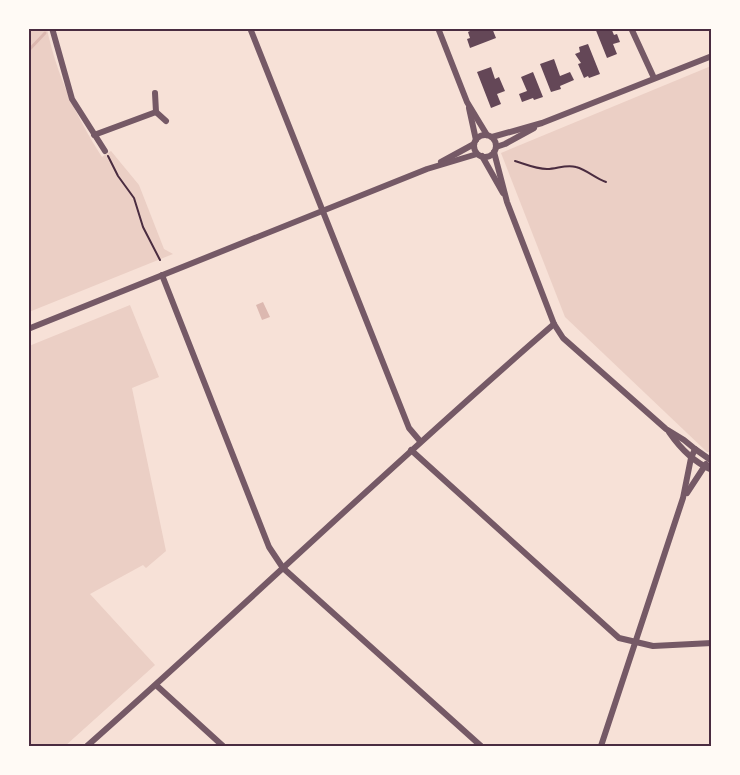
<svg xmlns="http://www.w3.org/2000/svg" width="740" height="775" viewBox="0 0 740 775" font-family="'IBM Plex Serif',serif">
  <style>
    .green { fill: #ebcfc5 }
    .water { fill: #dcb8b0 }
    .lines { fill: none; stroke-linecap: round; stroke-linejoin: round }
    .stream { stroke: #dcb8b0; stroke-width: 3 }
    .building { fill: #644757 }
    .path { stroke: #4a2c40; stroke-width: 2 }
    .minor { stroke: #755966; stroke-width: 6 }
    .neatline { fill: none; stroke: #4a2c40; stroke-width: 2 }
  </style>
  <rect width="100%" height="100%" fill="#f7e1d7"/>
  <g class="green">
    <path d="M 29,29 L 47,29 C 57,76 76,116 102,157 L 111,151 L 139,185 L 164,249 L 173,254 L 29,312 Z"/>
    <path d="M 711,66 L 711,452 L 707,452 L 565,317 L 501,153 Z"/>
    <path d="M 130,305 L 159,377 L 132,388 L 166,551 L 146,568 L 143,565 L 90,594 L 155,665 L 65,746 L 29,746 L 29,346 Z"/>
  </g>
  <path class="water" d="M 263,302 L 270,317 L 262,320 L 256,305 Z"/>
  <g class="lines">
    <path class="stream" d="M 28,51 L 45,33"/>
  </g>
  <g class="building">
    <path d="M 476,28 L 492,28 L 496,38 L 470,48 L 467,39 L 470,38 L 468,32 Z"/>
    <path d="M 595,28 L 611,28 L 614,35 L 617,34 L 620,42 L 613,44 L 617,54 L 607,58 Z"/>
    <path d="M 588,44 L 600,74 L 589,78 L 588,76 L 584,78 L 578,64 L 581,63 L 575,54 L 580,52 L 579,47 Z"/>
    <path d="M 554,59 L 560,76 L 570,72 L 574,80 L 560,86 L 561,89 L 551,92 L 540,64 Z"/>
    <path d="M 491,67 L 495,79 L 499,77 L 505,91 L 497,94 L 501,104 L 491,108 L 477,72 Z"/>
    <path d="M 533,72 L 543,97 L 534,100 L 533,98 L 522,102 L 519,94 L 527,91 L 521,77 Z"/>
  </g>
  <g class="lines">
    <g class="path">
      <path d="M 108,156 L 118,176 L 134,198 L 143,227 L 160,260"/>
      <path d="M 515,161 C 525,164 536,169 547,169 C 557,169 566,164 576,167 C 587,170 595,178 606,182"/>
    </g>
    <g class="minor">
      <path d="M 52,28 L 72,99 L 105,151"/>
      <path d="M 250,28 L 409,428 L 420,441"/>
      <path d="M 438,28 L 467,102 L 487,135"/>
      <path d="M 631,28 L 654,78"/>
      <path d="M 155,93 L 156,112 L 166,121"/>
      <path d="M 469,108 L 476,140"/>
      <path d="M 94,135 L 156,112"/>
      <circle cx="485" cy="146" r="11"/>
      <path d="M 492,137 L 542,123 L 712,56"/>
      <path d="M 496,147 L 505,144 L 534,128"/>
      <path d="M 494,152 L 507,202 L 554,324 L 563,338 L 666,429 L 684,440 L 695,449 L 712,461"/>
      <path d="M 482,156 L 503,193"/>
      <path d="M 441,162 L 474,144"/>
      <path d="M 162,275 L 269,547 L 283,568 L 481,746"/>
      <path d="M 28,329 L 427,169 L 477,154"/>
      <path d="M 669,432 C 680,448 693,462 712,470"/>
      <path d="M 411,450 L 619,638 L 653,646 L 712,643"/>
      <path d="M 687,493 L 706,464"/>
      <path d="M 156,685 L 223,746"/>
      <path d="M 87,746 C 244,607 395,461 554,324"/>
      <path d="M 601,746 L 683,498 L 691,458 L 695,449"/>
    </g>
  </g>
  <rect width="740" height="775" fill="none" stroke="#fffaf5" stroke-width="60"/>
  <rect x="30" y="30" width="680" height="715" class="neatline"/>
</svg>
